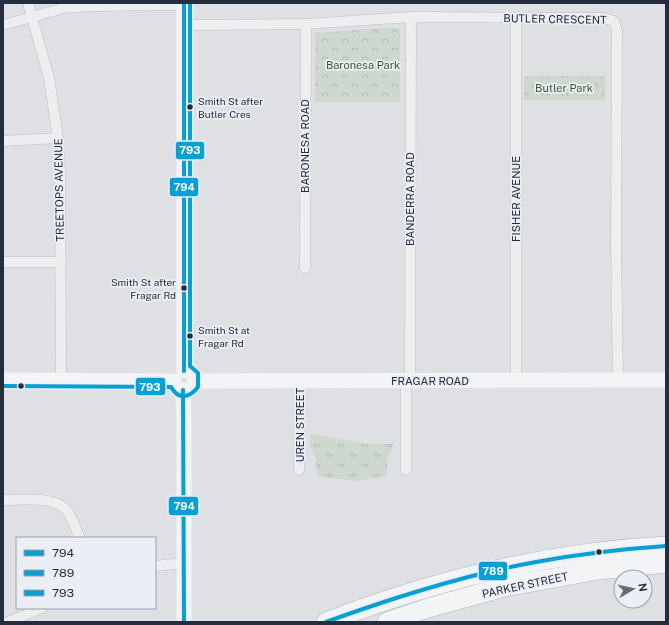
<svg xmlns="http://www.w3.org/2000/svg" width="669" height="625" viewBox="0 0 669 625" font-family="'Public Sans',sans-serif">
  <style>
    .grass { fill: url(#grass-tufts) }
    .park { fill: url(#park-crowns) }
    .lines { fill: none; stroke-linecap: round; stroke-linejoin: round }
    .street-casing { stroke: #bdbec2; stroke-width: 11 }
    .highway-casing { stroke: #b1b3b9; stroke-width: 20 }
    .street { stroke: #eeeef1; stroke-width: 10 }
    .secondary { stroke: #f3f4f5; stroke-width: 15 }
    .highway { stroke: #f3f4f5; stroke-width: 19 }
    .bus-1-casing { stroke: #ebeef4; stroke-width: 7 }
    .bus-2-casing { stroke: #ebeef4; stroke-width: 7 }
    .bus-3-casing { stroke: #ebeef4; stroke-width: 7 }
    .bus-1 { stroke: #06a0d4; stroke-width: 4 }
    .bus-2 { stroke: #06a0d4; stroke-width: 4 }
    .bus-3 { stroke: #06a0d4; stroke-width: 4 }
    .bus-dot { fill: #252c3d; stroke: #ebeef4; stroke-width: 1.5 }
    .labels { text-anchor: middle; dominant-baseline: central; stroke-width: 3.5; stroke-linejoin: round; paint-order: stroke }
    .bus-label { font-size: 10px; fill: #252c3d; stroke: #ebeef4; text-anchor: start }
    .street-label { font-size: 11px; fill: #252c3d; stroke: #ebeef4 }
    .park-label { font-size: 11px; fill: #375932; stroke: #ebeef4 }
    .line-badge { stroke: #ebeef4; stroke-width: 1.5 }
    .badge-label { font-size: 11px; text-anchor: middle; font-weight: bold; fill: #fff }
  </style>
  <defs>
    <pattern id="grass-tufts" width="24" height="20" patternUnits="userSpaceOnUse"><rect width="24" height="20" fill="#ced8cf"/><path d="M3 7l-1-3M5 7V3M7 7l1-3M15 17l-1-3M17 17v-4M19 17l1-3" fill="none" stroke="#b1bab3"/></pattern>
    <pattern id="park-crowns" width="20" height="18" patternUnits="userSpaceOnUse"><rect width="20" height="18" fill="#ced8cf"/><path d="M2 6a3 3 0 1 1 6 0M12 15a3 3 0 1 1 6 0" fill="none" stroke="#b1bab3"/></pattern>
  </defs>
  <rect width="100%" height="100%" fill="#dfe0e4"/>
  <path class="grass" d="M 310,434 L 368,444 L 394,444 L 387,461 L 387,476 L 355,481 L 317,476 L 316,461 L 310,445 Z"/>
  <g class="park">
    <path d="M 384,28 L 400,28 L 400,102 L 315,102 L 315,33 Z"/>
    <rect x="524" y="76" width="81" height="24"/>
  </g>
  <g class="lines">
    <defs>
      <g id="street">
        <path d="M 28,3 L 49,78 L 58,138 L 60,175 L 61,380"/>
        <path d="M 3,25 L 64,8 L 88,6 L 184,5"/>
        <path d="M 184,25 L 306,24 L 411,17 L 604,18 L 614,21 L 617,30 L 616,244 L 618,380"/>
        <path d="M 3,141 L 58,138"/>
        <path d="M 3,262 L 61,262"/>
        <path d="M 305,268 L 306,24"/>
        <path d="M 516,380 L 516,18"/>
        <path d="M 406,381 L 406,470"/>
        <path d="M 410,381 L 411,17"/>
        <path d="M 299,470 L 300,381"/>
        <path d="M 3,500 C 22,500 56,495 68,512 C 73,520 76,530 80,538"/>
        <path d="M 155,566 L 184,563"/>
        <path d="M 8,622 L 42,608"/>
      </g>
      <g id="highway">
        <path d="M 326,622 C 435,580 549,552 666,546"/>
        <path d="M 387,622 L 428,608 L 504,587 L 598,570 L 666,563"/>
      </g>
    </defs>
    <use href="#street" class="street-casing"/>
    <use href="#highway" class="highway-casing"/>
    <use href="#street" class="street"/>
    <g class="secondary">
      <path d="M 184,3 L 184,371"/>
      <path d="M 3,380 L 174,381"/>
      <path d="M 194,381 L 666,380"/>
      <path d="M 183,390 L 184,424 L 184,622"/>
    </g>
    <use href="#highway" class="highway"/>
    <defs>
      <g id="bus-1">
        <path d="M 184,3 L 184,371"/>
        <path d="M 183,390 L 184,622"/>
      </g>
      <path id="bus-2" d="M 326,622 C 395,597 464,575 536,562 C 579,554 622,549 666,546"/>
      <path id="bus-3" d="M 3,386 L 171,387 C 178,400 190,398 198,387 L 198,373 L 190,366 L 190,3"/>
    </defs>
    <use href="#bus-1" class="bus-1-casing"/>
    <use href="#bus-2" class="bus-2-casing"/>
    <use href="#bus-3" class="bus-3-casing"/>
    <use href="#bus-1" class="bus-1"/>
    <use href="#bus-2" class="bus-2"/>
    <use href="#bus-3" class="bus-3"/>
  </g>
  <g class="bus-dot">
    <circle cx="190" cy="107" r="3.5"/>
    <circle cx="184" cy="288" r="3.5"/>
    <circle cx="190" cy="336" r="3.5"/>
    <circle cx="21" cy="386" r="3.5"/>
    <circle cx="599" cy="552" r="3.5"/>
  </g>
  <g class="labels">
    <g class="bus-label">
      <text x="198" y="101">Smith St after<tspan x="198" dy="13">Butler Cres</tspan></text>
      <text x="176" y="282" text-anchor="end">Smith St after<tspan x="176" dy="13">Fragar Rd</tspan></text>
      <text x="198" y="330">Smith St at<tspan x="198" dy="13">Fragar Rd</tspan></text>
    </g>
    <g class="street-label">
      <text transform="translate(555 19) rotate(1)">BUTLER CRESCENT</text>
      <text transform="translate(305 146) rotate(-90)">BARONESA ROAD</text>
      <text transform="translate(59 190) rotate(-91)">TREETOPS AVENUE</text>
      <text transform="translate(410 199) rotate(-90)">BANDERRA ROAD</text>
      <text transform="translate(516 199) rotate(-90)">FISHER AVENUE</text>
      <text x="430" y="381">FRAGAR ROAD</text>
      <text transform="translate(300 425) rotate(-90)">UREN STREET</text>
      <text transform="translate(525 585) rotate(-12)">PARKER STREET</text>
    </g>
    <g class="park-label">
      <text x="363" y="65">Baronesa Park</text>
      <text x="564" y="88">Butler Park</text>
    </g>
  </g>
  <g class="line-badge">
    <rect x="175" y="141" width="30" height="19" rx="4" fill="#06a0d4"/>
    <rect x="169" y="177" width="30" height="20" rx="4" fill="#06a0d4"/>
    <rect x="135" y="377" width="31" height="19" rx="4" fill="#06a0d4"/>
    <rect x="168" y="496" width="31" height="20" rx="4" fill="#06a0d4"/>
    <rect x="478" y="561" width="30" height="20" rx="4" fill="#06a0d4"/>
  </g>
  <g class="badge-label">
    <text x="190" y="154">793</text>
    <text x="184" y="191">794</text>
    <text x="150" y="391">793</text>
    <text x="184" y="510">794</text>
    <text x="493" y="575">789</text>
  </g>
  <rect width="669" height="625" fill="none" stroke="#252c3d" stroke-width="8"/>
  <rect x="16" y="537" width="140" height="72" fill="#ebeef4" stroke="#9ca0ab"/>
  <rect x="24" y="550" width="20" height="6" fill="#06a0d4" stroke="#9ca0ab"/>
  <text x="52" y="557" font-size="12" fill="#252c3d">794</text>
  <rect x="24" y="570" width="20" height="6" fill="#06a0d4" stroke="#9ca0ab"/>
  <text x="52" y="577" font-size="12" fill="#252c3d">789</text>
  <rect x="24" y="590" width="20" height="6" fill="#06a0d4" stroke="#9ca0ab"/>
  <text x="52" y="597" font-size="12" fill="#252c3d">793</text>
  <g transform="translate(633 589) rotate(81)"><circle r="19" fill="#ebeef4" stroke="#9ca0ab"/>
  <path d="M0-3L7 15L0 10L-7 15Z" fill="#666b77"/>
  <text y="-6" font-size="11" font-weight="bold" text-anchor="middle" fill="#252c3d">N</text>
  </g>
</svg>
